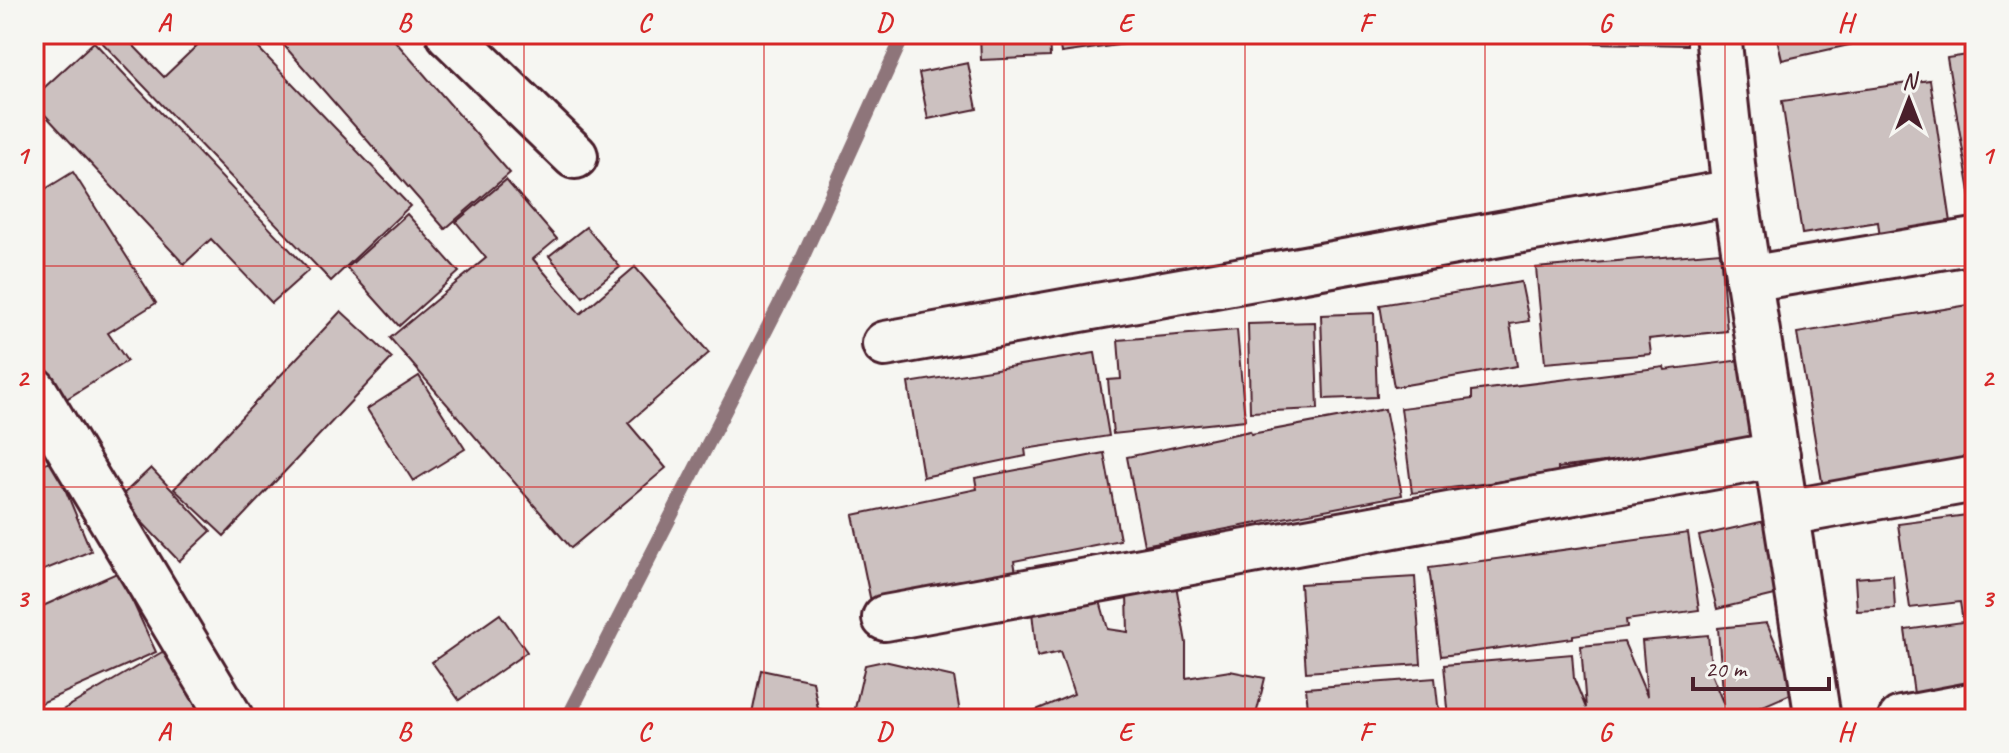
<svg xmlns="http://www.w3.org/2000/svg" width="2009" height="753" viewBox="0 0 2009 753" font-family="Caveat,sans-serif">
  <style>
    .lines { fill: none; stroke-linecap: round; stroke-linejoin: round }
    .stream { stroke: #8e747a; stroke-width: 14 }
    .building { fill: #ccc1c0; stroke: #4a1f2b; stroke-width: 2 }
    .minor-casing { stroke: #4a1f2b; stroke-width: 50 }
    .minor { stroke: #f6f6f2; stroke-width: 44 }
    .grid { fill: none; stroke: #d62828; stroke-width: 2; stroke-opacity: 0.55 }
    .neatline { fill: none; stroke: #d62828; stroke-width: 3 }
    .grid-label { font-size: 26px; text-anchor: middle; font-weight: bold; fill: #d62828 }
  </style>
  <rect width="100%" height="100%" fill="#f6f6f2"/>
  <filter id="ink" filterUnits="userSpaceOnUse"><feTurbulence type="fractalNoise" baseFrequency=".0125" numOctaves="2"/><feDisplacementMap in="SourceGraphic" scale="16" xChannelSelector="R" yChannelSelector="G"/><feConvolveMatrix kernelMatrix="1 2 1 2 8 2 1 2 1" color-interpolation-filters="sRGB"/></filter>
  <g filter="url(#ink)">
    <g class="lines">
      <path class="stream" d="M 567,719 L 796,272 L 904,34"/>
    </g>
    <g class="building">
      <path d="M 94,34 L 137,34 L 129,41 L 164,77 L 209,34 L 245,34 L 410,206 L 331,281 Z"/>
      <path d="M 274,34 L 389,34 L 510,173 L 445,229 Z"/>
      <path d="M 980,34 L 1049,34 L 1050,57 L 981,60 Z"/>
      <path d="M 1058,34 L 1195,34 L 1061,53 Z"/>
      <path d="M 1594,34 L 1687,34 L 1687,45 L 1593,43 Z"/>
      <path d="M 1776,34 L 1898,34 L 1782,60 Z"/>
      <path d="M 94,42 L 309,270 L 272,303 L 211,239 L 184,264 L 34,103 L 34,97 Z"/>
      <path d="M 1975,54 L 1975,221 L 1947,58 Z"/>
      <path d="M 968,63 L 977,109 L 928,119 L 919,73 Z"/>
      <path d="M 1930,80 L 1953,236 L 1881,246 L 1878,222 L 1802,234 L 1782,101 Z"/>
      <path d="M 73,172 L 156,303 L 108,333 L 127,361 L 63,401 L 34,355 L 34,196 Z"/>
      <path d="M 506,180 L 557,239 L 533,259 L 580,314 L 635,267 L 709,353 L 628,423 L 666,468 L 571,548 L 390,338 L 486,258 L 456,222 Z"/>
      <path d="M 407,214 L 459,272 L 399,326 L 347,268 Z"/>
      <path d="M 586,227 L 620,267 L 583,297 L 549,256 Z"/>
      <path d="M 1720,252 L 1727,331 L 1649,339 L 1651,354 L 1545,363 L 1536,268 Z"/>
      <path d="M 1521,282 L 1529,321 L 1510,324 L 1517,366 L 1394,387 L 1380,305 Z"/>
      <path d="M 1975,304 L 1975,474 L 1825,499 L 1797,333 Z"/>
      <path d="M 341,311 L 392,358 L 224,536 L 174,489 Z"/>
      <path d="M 1374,313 L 1377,397 L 1324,399 L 1321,315 Z"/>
      <path d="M 1315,322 L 1318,409 L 1250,412 L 1248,324 Z"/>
      <path d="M 1237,330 L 1245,420 L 1113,434 L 1108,380 L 1121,379 L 1118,340 Z"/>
      <path d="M 1095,353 L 1109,436 L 1025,449 L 1026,456 L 923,477 L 908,383 Z"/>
      <path d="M 1741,360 L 1752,443 L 1558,468 L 1558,474 L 1412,493 L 1401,408 L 1472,399 L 1472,391 L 1664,367 L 1665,370 Z"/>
      <path d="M 419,376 L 465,449 L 413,481 L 367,409 Z"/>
      <path d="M 1385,409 L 1402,495 L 1144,545 L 1127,457 L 1250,431 L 1251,434 Z"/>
      <path d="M 1104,453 L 1120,540 L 1014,561 L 1016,573 L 871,602 L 853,515 L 977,489 L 975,478 Z"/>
      <path d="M 53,460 L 91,551 L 34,574 L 34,467 Z"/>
      <path d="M 151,468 L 211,531 L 179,561 L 119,498 Z"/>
      <path d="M 1975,514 L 1975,686 L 1914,694 L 1905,630 L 1963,622 L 1960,602 L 1910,608 L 1898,524 Z"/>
      <path d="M 1765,521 L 1783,593 L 1717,609 L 1699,536 Z"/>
      <path d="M 1688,533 L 1699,610 L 1626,620 L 1627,627 L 1573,635 L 1573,638 L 1441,656 L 1429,568 Z"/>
      <path d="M 119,572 L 156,652 L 37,705 L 34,699 L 34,610 Z"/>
      <path d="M 1893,575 L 1895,609 L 1857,611 L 1855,578 Z"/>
      <path d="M 1415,577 L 1421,664 L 1306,672 L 1300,584 Z"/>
      <path d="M 1176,585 L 1186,643 L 1186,678 L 1230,671 L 1265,678 L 1255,719 L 1015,719 L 1074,694 L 1060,652 L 1037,657 L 1032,612 L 1100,601 L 1108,629 L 1128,632 L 1127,594 Z"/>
      <path d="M 500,614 L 527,652 L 459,700 L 432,662 Z"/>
      <path d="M 1767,623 L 1792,682 L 1793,693 L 1733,719 L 1449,719 L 1444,665 L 1572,654 L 1574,679 L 1586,708 L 1581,646 L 1624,642 L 1647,696 L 1642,641 L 1708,635 L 1712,676 L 1724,705 L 1718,628 Z"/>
      <path d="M 169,648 L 204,707 L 183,719 L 47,719 Z"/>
      <path d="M 884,661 L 954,677 L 961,719 L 751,719 L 761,670 L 813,681 L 818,709 L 853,717 L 865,665 Z"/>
      <path d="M 1435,678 L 1438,705 L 1444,719 L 1312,719 L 1308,708 L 1306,688 Z"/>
    </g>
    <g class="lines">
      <defs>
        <g id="minor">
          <path d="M 449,34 L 575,156"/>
          <path d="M 1718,34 L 1735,192 L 1817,713 L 1815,719"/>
          <path d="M 1748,279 L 1975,241"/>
          <path d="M 885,344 L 1735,192"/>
          <path d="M 34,390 L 231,719"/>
          <path d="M 1786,513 L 1975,479"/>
          <path d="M 885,618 L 1777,455"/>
          <path d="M 1901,719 L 1975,705"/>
        </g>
      </defs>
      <use href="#minor" class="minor-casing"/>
      <use href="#minor" class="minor"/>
    </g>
  </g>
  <path class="grid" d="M 284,34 L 284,719M 524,34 L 524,719M 764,34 L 764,719M 1004,34 L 1004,719M 1245,34 L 1245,719M 1485,34 L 1485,719M 1725,34 L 1725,719M 34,266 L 1975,266M 34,487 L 1975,487"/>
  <rect width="2009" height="753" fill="none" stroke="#f6f6f2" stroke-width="88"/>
  <g transform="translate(1909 100)" stroke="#f6f6f2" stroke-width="6" paint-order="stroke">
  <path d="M0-6L14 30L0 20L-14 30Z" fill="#4a1f2b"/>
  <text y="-12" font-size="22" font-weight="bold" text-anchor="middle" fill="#4a1f2b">N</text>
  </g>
  <path d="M1693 677v12h136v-12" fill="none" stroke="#4a1f2b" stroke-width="4"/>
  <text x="1705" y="677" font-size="24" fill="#4a1f2b" stroke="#f6f6f2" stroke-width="6" paint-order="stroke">20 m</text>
  <rect x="44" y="44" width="1921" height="665" class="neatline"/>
  <g class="grid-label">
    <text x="164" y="31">A</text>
    <text x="404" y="31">B</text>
    <text x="644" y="31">C</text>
    <text x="884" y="31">D</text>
    <text x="1125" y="31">E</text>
    <text x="1365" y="31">F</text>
    <text x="1605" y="31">G</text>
    <text x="1845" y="31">H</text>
    <text x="22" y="164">1</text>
    <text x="1987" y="164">1</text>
    <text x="22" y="386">2</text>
    <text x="1987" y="386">2</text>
    <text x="22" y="607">3</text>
    <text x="1987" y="607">3</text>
    <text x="164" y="740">A</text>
    <text x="404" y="740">B</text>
    <text x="644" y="740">C</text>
    <text x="884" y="740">D</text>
    <text x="1125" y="740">E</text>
    <text x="1365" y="740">F</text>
    <text x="1605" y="740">G</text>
    <text x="1845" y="740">H</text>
  </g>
</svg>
